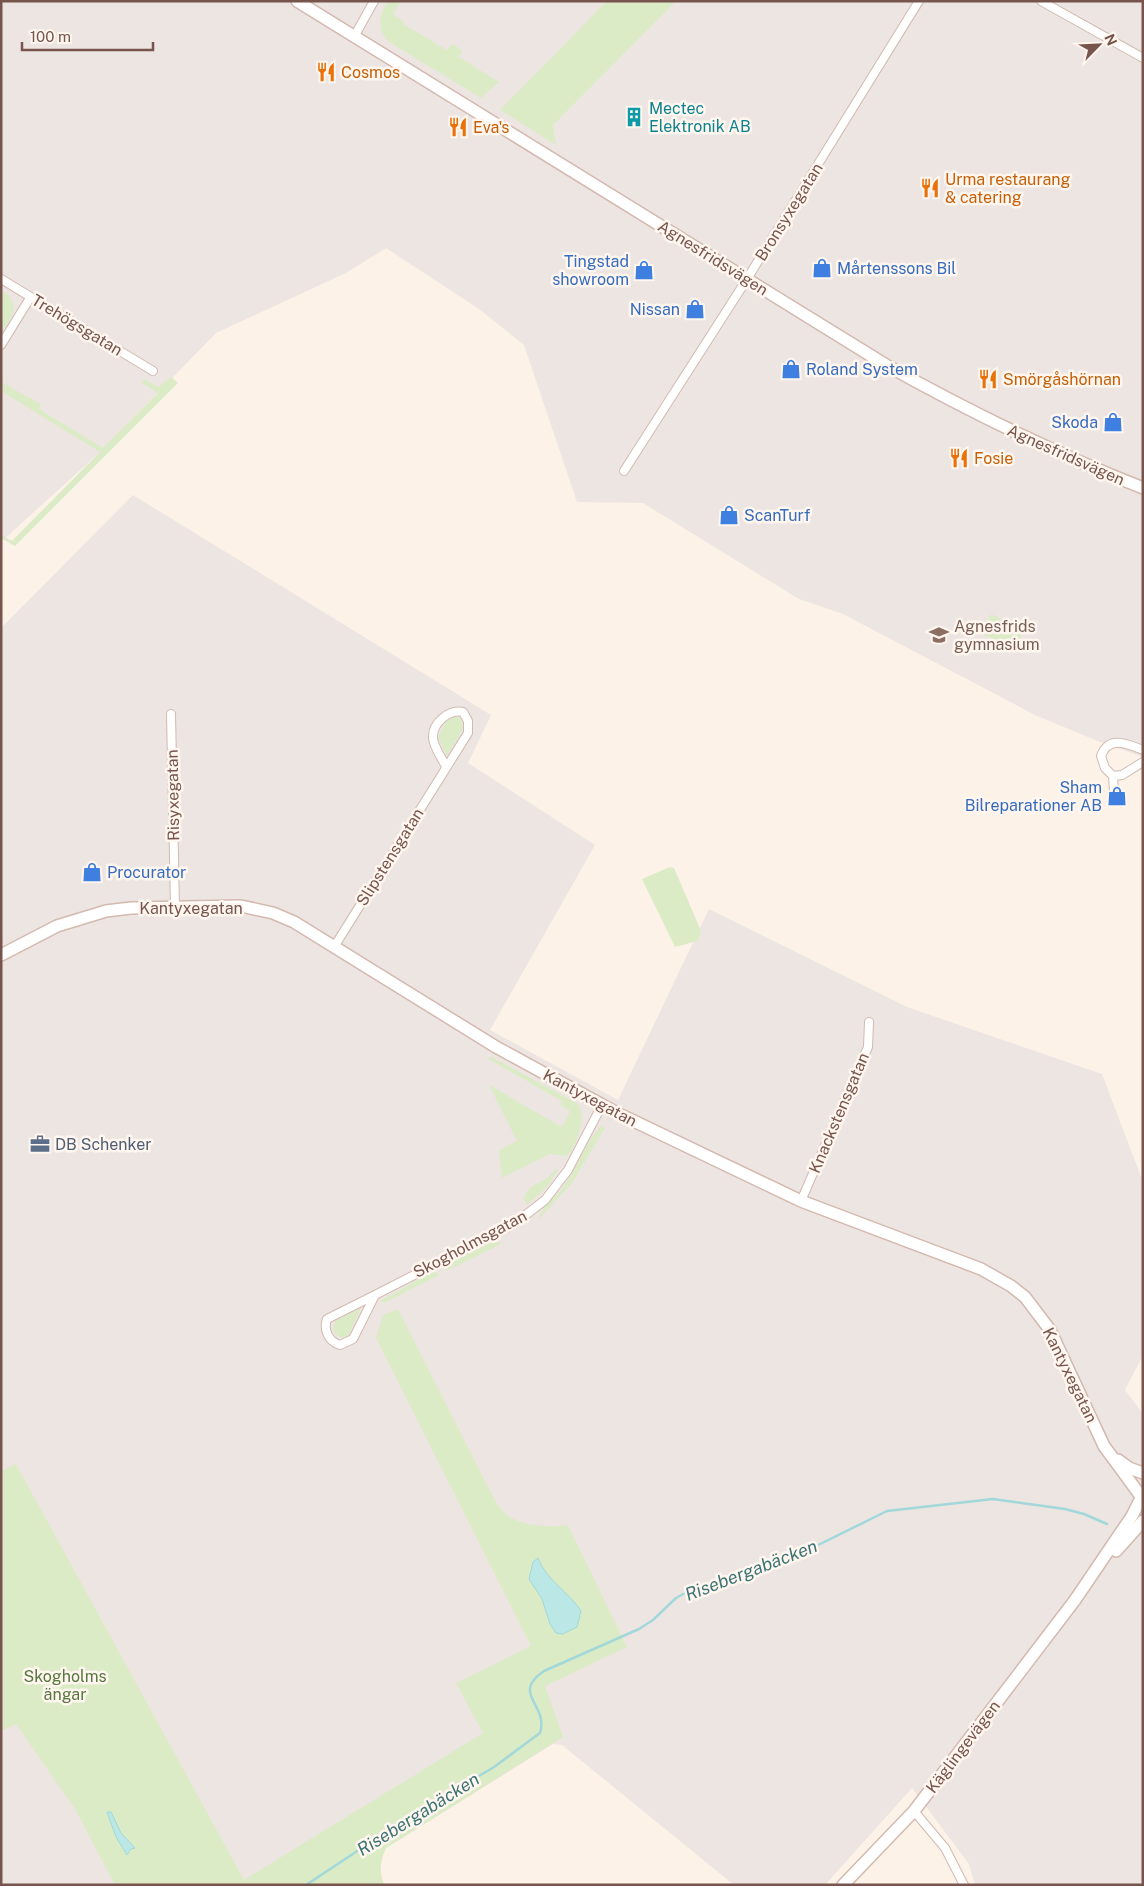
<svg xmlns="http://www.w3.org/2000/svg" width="1144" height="1886" viewBox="0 0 1144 1886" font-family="'Public Sans',sans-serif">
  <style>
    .industrial { fill: #ede5e2 }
    .green { fill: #dbebc6 }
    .water { fill: #bce7e7; stroke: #a2d8d9 }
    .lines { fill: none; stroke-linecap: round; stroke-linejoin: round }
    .stream { stroke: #a2d8d9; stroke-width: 2.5 }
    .street-casing { stroke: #d1bab0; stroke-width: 10 }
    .secondary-casing { stroke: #d4b9ae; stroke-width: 14 }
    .street { stroke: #fff; stroke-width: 8 }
    .secondary { stroke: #fff; stroke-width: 11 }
    .labels { text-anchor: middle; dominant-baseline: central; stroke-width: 5; stroke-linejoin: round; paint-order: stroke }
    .food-label { font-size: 16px; fill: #c56008; stroke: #fff6ef; text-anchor: start }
    .culture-label { font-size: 16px; fill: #0d838f; stroke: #fff6ef; text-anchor: start }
    .street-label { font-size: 16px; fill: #77554c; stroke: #fff6ef }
    .shop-label { font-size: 16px; fill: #366cbe; stroke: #fff6ef; text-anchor: end }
    .education-label { font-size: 16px; fill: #785e54; stroke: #fff6ef; text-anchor: start }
    .service-label { font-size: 16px; fill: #4e5e75; stroke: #fff6ef; text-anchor: start }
    .park-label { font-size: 16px; fill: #587741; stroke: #fff6ef }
    .water-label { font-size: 18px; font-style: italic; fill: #3c7475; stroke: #fff6ef }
  </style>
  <rect width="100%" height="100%" fill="#fdf2e8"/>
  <g class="industrial">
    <path d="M 1,1 L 1143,1 L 1143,757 L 1100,742 L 1035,715 L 843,614 L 799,599 L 643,503 L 577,502 L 524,345 L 479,309 L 386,248 L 346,273 L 216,333 L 100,452 L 1,542 Z"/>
    <path d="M 133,495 L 491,715 L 468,763 L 595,845 L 490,1030 L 618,1100 L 709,909 L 907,1007 L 1102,1074 L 1143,1182 L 1143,1355 L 1125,1390 L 1143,1414 L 1143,1885 L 975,1885 L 969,1864 L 912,1788 L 825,1885 L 734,1885 L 562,1745 L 553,1744 L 386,1848 L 381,1859 L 381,1876 L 384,1885 L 1,1885 L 1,628 Z"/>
  </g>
  <g class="green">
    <path d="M 388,1 L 401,1 L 393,14 L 404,22 L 403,24 L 447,50 L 452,44 L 462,50 L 459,57 L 499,82 L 481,98 L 389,42 C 376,29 379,16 388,1 Z"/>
    <path d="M 607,1 L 676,1 L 553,125 L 556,145 L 500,110 Z"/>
    <path d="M 1,290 C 23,304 12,316 1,334 Z"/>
    <path d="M 171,377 L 178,383 L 15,546 L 1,538 L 1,535 L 12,541 L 100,452 L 1,391 L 1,382 L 41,404 L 39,409 L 103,448 L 158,393 L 142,383 L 144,379 L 159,387 Z"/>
    <path d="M 991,614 L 1023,629 L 1017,648 L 982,634 L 981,632 Z"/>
    <path d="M 455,716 L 461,719 L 463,728 L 447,756 L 438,737 L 446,722 Z"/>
    <path d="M 670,867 L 674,868 L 701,931 L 697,941 L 675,947 L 642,879 Z"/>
    <path d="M 490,1056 L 578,1104 C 587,1117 577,1145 567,1156 L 550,1154 L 502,1178 L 499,1150 L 517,1141 L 489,1085 L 562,1127 L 570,1111 L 560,1105 L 562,1101 L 488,1059 Z"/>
    <path d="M 602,1125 L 605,1128 L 572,1183 L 539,1219 C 541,1207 552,1200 560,1191 C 577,1171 584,1143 602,1125 Z"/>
    <path d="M 556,1169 L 558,1170 L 547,1187 L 527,1205 L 524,1198 C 529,1181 546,1184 556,1169 Z"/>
    <path d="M 496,1240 L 501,1244 L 446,1271 L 446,1265 Z"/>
    <path d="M 434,1271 L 439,1275 L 384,1303 L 380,1301 Z"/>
    <path d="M 361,1308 L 348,1337 L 340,1337 L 333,1332 L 335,1321 Z"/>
    <path d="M 398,1309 L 491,1493 C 496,1500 500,1511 507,1515 C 521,1526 551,1528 568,1525 L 627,1647 L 545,1686 L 563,1737 L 386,1848 C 380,1861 379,1871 384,1885 L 115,1885 L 75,1809 L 16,1724 L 1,1731 L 1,1471 L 16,1464 L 244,1880 L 483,1733 L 456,1683 L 531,1646 L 376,1338 L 383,1315 Z"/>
  </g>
  <g class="water">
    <path d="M 538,1558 C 546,1580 569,1592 581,1611 L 577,1627 L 563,1634 L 556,1633 L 550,1624 L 542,1599 L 529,1579 L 533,1562 Z"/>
    <path d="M 107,1812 L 111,1812 L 121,1833 L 135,1848 L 131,1849 L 127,1855 L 116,1837 Z"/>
  </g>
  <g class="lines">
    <path class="stream" d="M 306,1885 L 395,1826 L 494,1767 L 540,1733 C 549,1704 510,1694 544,1671 L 639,1629 L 653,1620 L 676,1598 L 687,1592 L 710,1586 L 804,1552 L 887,1511 L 993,1499 L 1065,1509 L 1084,1514 L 1107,1524"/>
    <defs>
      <g id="street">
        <path d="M 1041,1 L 1143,58"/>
        <path d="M 354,37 L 374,1"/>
        <path d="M 1,279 L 153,371"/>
        <path d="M 1,345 L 30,298"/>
        <path d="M 624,471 L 747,279 L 919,1"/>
        <path d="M 171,714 L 175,906"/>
        <path d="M 1143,750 C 1127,744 1109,735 1101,756 L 1105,768 L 1113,776 L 1122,775 L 1143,762"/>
        <path d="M 1113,776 L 1114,793"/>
        <path d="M 334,947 L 468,733 L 468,721 L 463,712 C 449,709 432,723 433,738 C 434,748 442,758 446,767"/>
        <path d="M 801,1201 L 868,1047 L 869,1022"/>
        <path d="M 375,1295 L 327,1319 C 323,1330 329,1342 340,1345 L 353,1339 L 375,1295 L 514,1224 L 545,1200 L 568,1170 L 602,1105"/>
        <path d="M 914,1811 L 945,1848 L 964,1885"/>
      </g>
      <g id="secondary">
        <path d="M 297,1 L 886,365 C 970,412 1054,453 1143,488"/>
        <path d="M 1,955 L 57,926 L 106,911 L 131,908 L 241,906 L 273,913 L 294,922 L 496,1047 L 617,1113 L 801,1201 L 981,1269 L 1011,1286 L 1025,1297 L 1050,1330 L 1104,1446 L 1140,1495"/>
        <path d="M 1118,1460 L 1129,1468 L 1143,1473"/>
        <path d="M 1116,1551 L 1143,1521"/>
        <path d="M 843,1885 L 914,1811 L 1075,1600 L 1132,1516 L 1141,1498"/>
      </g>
    </defs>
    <use href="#street" class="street-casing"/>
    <use href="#secondary" class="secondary-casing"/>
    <use href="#street" class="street"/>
    <use href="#secondary" class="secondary"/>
  </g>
  <defs>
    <symbol id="restaurant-bare" viewBox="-9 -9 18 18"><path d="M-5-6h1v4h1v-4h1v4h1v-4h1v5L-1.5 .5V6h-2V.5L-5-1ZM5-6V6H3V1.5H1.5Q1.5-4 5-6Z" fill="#e8710a" stroke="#fff6ef" stroke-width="2.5" paint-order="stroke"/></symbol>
    <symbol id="building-bare" viewBox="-9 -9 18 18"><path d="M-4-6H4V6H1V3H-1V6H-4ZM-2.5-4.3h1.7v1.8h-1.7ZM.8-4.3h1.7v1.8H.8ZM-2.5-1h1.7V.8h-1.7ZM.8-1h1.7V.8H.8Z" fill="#0f9aa8" stroke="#fff6ef" stroke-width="2.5" paint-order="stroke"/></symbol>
    <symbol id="shop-bare" viewBox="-9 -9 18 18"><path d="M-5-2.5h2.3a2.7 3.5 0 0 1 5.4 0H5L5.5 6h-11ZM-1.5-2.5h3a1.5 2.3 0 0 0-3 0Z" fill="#3f7fe0" stroke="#fff6ef" stroke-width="2.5" paint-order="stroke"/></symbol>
    <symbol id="school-bare" viewBox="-9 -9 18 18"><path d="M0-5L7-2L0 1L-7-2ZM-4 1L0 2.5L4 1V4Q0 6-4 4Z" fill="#8d6e63" stroke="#fff6ef" stroke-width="2.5" paint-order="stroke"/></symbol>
    <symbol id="office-bare" viewBox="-9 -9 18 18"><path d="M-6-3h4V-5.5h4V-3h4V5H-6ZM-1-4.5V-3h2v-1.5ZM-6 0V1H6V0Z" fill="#5c6f8a" stroke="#fff6ef" stroke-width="2.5" paint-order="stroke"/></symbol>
  </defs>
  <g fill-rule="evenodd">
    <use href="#restaurant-bare" x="312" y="58" width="28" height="28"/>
    <use href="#building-bare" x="620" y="103" width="28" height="28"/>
    <use href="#restaurant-bare" x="444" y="113" width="28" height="28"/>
    <use href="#restaurant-bare" x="916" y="174" width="28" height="28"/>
    <use href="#shop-bare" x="808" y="254" width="28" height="28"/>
    <use href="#shop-bare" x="630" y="256" width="28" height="28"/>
    <use href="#shop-bare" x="681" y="295" width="28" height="28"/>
    <use href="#shop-bare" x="777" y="355" width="28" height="28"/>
    <use href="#restaurant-bare" x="974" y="365" width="28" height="28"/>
    <use href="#shop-bare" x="1099" y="408" width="28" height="28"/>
    <use href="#restaurant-bare" x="945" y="444" width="28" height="28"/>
    <use href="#shop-bare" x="715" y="501" width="28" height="28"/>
    <use href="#school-bare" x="925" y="621" width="28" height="28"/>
    <use href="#shop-bare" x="1103" y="782" width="28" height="28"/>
    <use href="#shop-bare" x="78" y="858" width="28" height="28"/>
    <use href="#office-bare" x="26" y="1130" width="28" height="28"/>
  </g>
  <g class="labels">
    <g class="food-label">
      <text x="341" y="72">Cosmos</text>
      <text x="473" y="127">Eva's</text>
      <text x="945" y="179">Urma restaurang<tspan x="945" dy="18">&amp; catering</tspan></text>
      <text x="1003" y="379">Smörgåshörnan</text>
      <text x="974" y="458">Fosie</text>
    </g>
    <g class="culture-label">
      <text x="649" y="108">Mectec<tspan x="649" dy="18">Elektronik AB</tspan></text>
    </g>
    <g class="street-label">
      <text transform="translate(789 212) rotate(-58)">Bronsyxegatan</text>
      <text transform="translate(713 258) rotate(32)">Agnesfridsvägen</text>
      <text transform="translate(77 325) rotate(31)">Trehögsgatan</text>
      <text transform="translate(1066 455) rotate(24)">Agnesfridsvägen</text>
      <text transform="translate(173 795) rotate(-91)">Risyxegatan</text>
      <text transform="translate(390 857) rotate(-58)">Slipstensgatan</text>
      <text x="191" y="908">Kantyxegatan</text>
      <text transform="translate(590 1098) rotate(28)">Kantyxegatan</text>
      <text transform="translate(839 1113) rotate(-67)">Knackstensgatan</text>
      <text transform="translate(470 1244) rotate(-28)">Skogholmsgatan</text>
      <text transform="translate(1070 1375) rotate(64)">Kantyxegatan</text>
      <text transform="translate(963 1747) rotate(-53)">Käglingevägen</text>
    </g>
    <g class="shop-label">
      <text x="629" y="261">Tingstad<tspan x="629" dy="18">showroom</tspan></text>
      <text x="837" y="268" text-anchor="start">Mårtenssons Bil</text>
      <text x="680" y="309">Nissan</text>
      <text x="806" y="369" text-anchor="start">Roland System</text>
      <text x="1098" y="422">Skoda</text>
      <text x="744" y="515" text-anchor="start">ScanTurf</text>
      <text x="1102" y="787">Sham<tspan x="1102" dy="18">Bilreparationer AB</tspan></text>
      <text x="107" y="872" text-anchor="start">Procurator</text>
    </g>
    <g class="education-label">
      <text x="954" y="626">Agnesfrids<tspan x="954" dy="18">gymnasium</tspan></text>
    </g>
    <g class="service-label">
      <text x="55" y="1144">DB Schenker</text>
    </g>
    <g class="park-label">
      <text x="65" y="1676">Skogholms<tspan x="65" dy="18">ängar</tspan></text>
    </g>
    <g class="water-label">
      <text transform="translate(751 1570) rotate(-21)">Risebergabäcken</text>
      <text transform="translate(418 1814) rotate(-32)">Risebergabäcken</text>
    </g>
  </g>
  <rect width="1144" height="1886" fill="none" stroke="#77554c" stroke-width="5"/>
  <g transform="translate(1099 45) rotate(66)" stroke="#fff6ef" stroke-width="4" paint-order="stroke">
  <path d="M0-4L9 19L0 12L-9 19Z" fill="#77554c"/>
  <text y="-8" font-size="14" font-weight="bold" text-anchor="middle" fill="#77554c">N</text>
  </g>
  <path d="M22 42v8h131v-8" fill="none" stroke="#77554c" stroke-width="2.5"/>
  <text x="30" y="42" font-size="15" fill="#77554c" stroke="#fff6ef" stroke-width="4" paint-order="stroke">100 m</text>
</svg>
